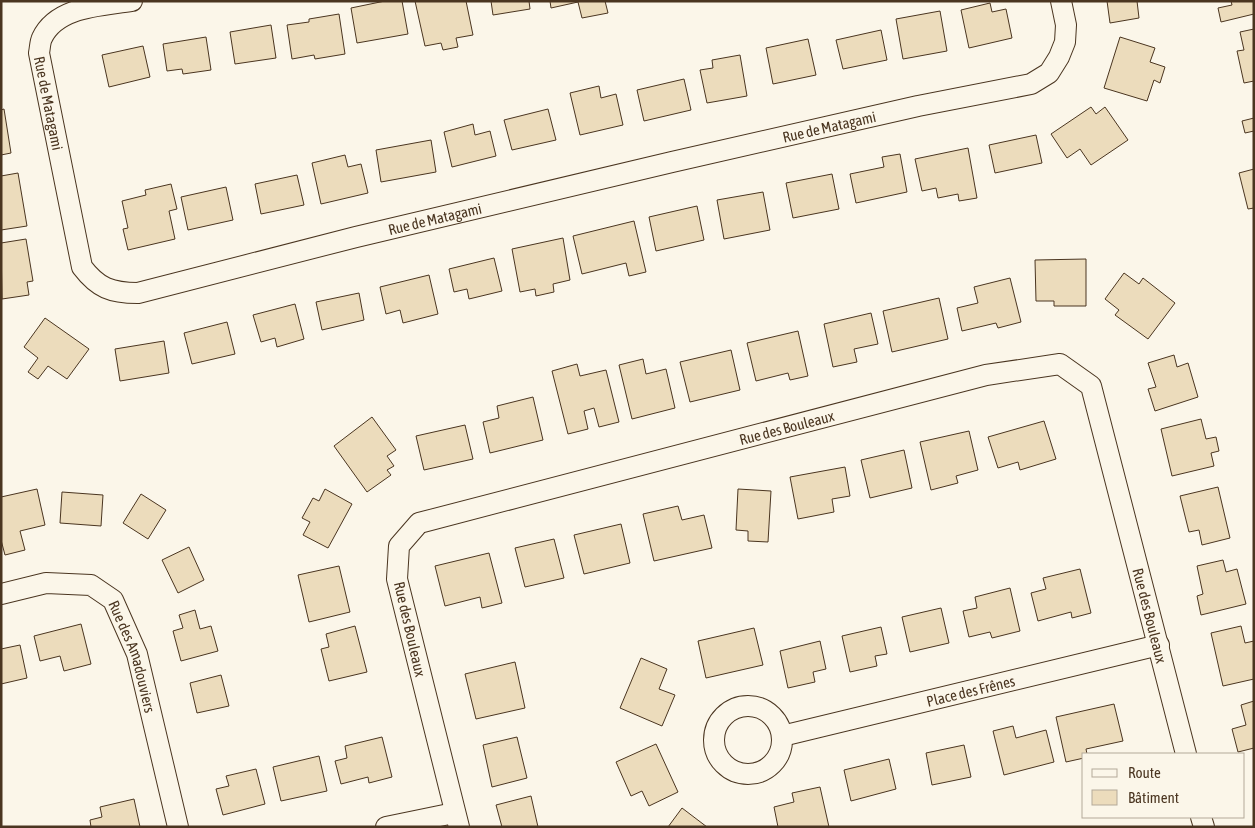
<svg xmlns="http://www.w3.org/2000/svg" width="1255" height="828" viewBox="0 0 1255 828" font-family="'Asap Condensed',sans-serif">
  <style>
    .building { fill: #ecdcbc; stroke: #4a3520 }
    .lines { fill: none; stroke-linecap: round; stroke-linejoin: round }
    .minor-casing { stroke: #4a3520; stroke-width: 22 }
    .minor { stroke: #fbf6e9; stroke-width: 20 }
    .labels { text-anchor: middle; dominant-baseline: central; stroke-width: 4; stroke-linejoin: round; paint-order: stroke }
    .street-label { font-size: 15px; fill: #4a3520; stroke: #fbf6e9 }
  </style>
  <rect width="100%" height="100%" fill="#fbf6e9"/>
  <g class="building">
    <path d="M 385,1 L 402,1 L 408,34 L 357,43 L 351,8 Z"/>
    <path d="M 415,1 L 466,1 L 473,35 L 456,38 L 458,47 L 443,50 L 441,43 L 425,46 Z"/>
    <path d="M 491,1 L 529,1 L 530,9 L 493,15 Z"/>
    <path d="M 550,1 L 605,1 L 608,13 L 582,18 L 578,2 L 551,8 Z"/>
    <path d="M 1107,1 L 1137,1 L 1139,18 L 1110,23 Z"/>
    <path d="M 1231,1 L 1254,1 L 1254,14 L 1221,22 L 1218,8 L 1232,5 Z"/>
    <path d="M 990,3 L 992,12 L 1006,9 L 1012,38 L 969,48 L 961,10 Z"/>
    <path d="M 940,11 L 947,51 L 903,59 L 896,19 Z"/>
    <path d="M 339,14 L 345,54 L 315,59 L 314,55 L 292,59 L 287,25 L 309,22 L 309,19 Z"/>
    <path d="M 271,25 L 276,58 L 235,64 L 230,32 Z"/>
    <path d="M 1254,29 L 1254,81 L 1244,83 L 1237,51 L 1244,50 L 1240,32 Z"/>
    <path d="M 881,30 L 887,60 L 843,69 L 836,40 Z"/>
    <path d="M 206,37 L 211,70 L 183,74 L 182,69 L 167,71 L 163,44 Z"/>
    <path d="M 1120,37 L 1155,48 L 1150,62 L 1165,67 L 1160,83 L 1154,80 L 1147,101 L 1104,88 Z"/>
    <path d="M 808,39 L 816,75 L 773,84 L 766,48 Z"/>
    <path d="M 143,46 L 150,77 L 109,87 L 102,55 Z"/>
    <path d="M 740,55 L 747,96 L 707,103 L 700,70 L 713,68 L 712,60 Z"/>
    <path d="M 684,79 L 691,110 L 644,121 L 637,90 Z"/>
    <path d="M 599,86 L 601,98 L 616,94 L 623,125 L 580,135 L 570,93 Z"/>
    <path d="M 1091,107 L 1096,114 L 1105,107 L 1128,140 L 1091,165 L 1080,149 L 1067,158 L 1051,134 Z"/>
    <path d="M 4,109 L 11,153 L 1,155 L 1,110 Z"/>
    <path d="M 548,109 L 556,140 L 512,150 L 504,120 Z"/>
    <path d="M 1254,118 L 1254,131 L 1245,133 L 1242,121 Z"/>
    <path d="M 473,124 L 475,135 L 490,131 L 496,156 L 452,167 L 444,132 Z"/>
    <path d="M 1036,135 L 1042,163 L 995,173 L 989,145 Z"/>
    <path d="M 431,140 L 436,172 L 381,182 L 376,150 Z"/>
    <path d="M 968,148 L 977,198 L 959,201 L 958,194 L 938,198 L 936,188 L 922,191 L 915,159 Z"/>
    <path d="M 900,154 L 907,192 L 856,203 L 850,174 L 884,167 L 882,157 Z"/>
    <path d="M 345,155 L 348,167 L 361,164 L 368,193 L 321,204 L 312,163 Z"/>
    <path d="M 1254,169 L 1254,208 L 1248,209 L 1239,173 Z"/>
    <path d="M 18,173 L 27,226 L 1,230 L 1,176 Z"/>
    <path d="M 832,174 L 839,209 L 793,218 L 786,183 Z"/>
    <path d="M 297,175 L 304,205 L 261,214 L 255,184 Z"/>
    <path d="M 171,184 L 177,209 L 169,211 L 175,239 L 128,250 L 123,229 L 128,228 L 122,201 L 146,195 L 145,190 Z"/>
    <path d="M 226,187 L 233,220 L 188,230 L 181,197 Z"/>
    <path d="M 763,192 L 770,230 L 724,239 L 717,200 Z"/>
    <path d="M 697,206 L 704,240 L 656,251 L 649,217 Z"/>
    <path d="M 634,221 L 646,272 L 629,276 L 626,263 L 582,274 L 573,236 Z"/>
    <path d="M 563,238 L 570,280 L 553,284 L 554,292 L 536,296 L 535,289 L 520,292 L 512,249 Z"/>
    <path d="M 26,239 L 33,281 L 27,282 L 29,295 L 2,299 L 1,243 Z"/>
    <path d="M 494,258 L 502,291 L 469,299 L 467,289 L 454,292 L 449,269 Z"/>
    <path d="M 1086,259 L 1086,306 L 1054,306 L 1054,301 L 1036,301 L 1035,260 Z"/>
    <path d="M 1124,273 L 1139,284 L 1143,278 L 1175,303 L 1148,339 L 1115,315 L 1119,310 L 1105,299 Z"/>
    <path d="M 429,275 L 438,314 L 403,323 L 400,310 L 386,314 L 380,287 Z"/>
    <path d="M 1010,278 L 1021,322 L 998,328 L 996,323 L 962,331 L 957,308 L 978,303 L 974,287 Z"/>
    <path d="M 359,293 L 364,320 L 322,330 L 316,302 Z"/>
    <path d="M 939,298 L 948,339 L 892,352 L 883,311 Z"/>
    <path d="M 295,304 L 304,339 L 277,347 L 275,338 L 261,342 L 253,315 Z"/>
    <path d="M 871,313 L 878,344 L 854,349 L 857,362 L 833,367 L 824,324 Z"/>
    <path d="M 45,318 L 89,349 L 67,379 L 48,366 L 38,379 L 28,372 L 38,358 L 24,347 Z"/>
    <path d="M 227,322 L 235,354 L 192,364 L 184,333 Z"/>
    <path d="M 798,331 L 808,376 L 790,380 L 788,373 L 756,381 L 747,343 Z"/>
    <path d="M 164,341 L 169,373 L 120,381 L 115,349 Z"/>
    <path d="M 731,350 L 740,390 L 690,402 L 680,362 Z"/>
    <path d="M 1174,355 L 1177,367 L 1188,363 L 1198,397 L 1155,411 L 1148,389 L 1156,387 L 1148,363 Z"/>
    <path d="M 643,359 L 646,374 L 666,369 L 675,408 L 632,419 L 619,365 Z"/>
    <path d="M 577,364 L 580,376 L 606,370 L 619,422 L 599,427 L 594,408 L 584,411 L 588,429 L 568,434 L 552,371 Z"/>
    <path d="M 533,397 L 543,440 L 490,453 L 483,422 L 499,418 L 497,406 Z"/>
    <path d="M 372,417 L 396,450 L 387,456 L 394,466 L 387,470 L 391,475 L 367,492 L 334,446 Z"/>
    <path d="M 1201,419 L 1206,439 L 1216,437 L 1219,451 L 1211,453 L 1214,466 L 1172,476 L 1161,429 Z"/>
    <path d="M 1044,421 L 1056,459 L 1020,470 L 1018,462 L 998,468 L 988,437 Z"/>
    <path d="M 465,425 L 473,459 L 424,470 L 416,436 Z"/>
    <path d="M 969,431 L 978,470 L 956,476 L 958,483 L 931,490 L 920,442 Z"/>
    <path d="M 904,450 L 912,488 L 870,498 L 861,460 Z"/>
    <path d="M 845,467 L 850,496 L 832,499 L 834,512 L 798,519 L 790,477 Z"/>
    <path d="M 1218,487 L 1230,538 L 1202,545 L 1199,530 L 1189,532 L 1180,496 Z"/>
    <path d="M 37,489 L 45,525 L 20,531 L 25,550 L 5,555 L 1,540 L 1,497 Z"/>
    <path d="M 325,489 L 352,504 L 328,548 L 303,535 L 310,522 L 302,518 L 313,498 L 319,501 Z"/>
    <path d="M 738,489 L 771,491 L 768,542 L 748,541 L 748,531 L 736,530 Z"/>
    <path d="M 62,492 L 103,495 L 101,526 L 60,523 Z"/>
    <path d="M 141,494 L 166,510 L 148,539 L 123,523 Z"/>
    <path d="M 678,506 L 682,520 L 704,515 L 712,548 L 654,561 L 643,514 Z"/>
    <path d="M 621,524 L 630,563 L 584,574 L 574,535 Z"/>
    <path d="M 554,539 L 564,578 L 525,587 L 515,548 Z"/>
    <path d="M 189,547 L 204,580 L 178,593 L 162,560 Z"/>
    <path d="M 489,553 L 502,603 L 482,608 L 480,597 L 445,606 L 435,566 Z"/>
    <path d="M 1223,560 L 1226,572 L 1237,569 L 1246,604 L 1201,615 L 1197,596 L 1203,594 L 1197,566 Z"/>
    <path d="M 339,566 L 350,612 L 309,622 L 298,575 Z"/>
    <path d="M 1080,569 L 1091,613 L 1072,618 L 1071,612 L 1038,621 L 1031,593 L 1046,589 L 1043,578 Z"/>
    <path d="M 1010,588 L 1020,631 L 992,638 L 990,632 L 969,637 L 963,611 L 977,608 L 975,597 Z"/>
    <path d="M 941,608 L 949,643 L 910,652 L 902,617 Z"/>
    <path d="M 195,610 L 200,629 L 211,626 L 218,651 L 181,661 L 173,631 L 183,628 L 179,615 Z"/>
    <path d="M 81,624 L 91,664 L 64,671 L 60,656 L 40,661 L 34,636 Z"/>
    <path d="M 355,626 L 367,672 L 329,681 L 321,649 L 329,647 L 326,634 Z"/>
    <path d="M 1241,626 L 1245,643 L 1254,641 L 1254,679 L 1223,686 L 1211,633 Z"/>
    <path d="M 881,627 L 887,654 L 875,656 L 877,666 L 850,672 L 842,636 Z"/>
    <path d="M 754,628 L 763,665 L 706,678 L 698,641 Z"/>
    <path d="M 820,641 L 826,669 L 813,672 L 815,682 L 788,688 L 780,651 Z"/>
    <path d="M 20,645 L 27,678 L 1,684 L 1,649 Z"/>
    <path d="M 641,658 L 667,669 L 659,689 L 675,695 L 662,726 L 620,708 Z"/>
    <path d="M 515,662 L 525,708 L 476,719 L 465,674 Z"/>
    <path d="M 221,675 L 229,706 L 197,713 L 190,683 Z"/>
    <path d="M 1254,701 L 1254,748 L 1238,752 L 1232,729 L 1246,725 L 1241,705 Z"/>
    <path d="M 1114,704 L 1123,741 L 1086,749 L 1087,754 L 1084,754 L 1084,758 L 1066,762 L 1056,717 Z"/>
    <path d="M 1013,726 L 1016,738 L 1046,730 L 1054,762 L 1004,775 L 993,731 Z"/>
    <path d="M 382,737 L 392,777 L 369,783 L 368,777 L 341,784 L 335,761 L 347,758 L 345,746 Z"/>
    <path d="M 517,737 L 527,778 L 492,787 L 483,745 Z"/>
    <path d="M 656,744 L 678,792 L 649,806 L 642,791 L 631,796 L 616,762 Z"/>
    <path d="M 964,745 L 971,777 L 932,785 L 926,753 Z"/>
    <path d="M 319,756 L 327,791 L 281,801 L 273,767 Z"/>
    <path d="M 889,759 L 896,789 L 851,801 L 844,770 Z"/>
    <path d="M 256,769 L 265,804 L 223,815 L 216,789 L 229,786 L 226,776 Z"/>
    <path d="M 820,787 L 829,827 L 778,827 L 774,807 L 794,802 L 792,793 Z"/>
    <path d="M 531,796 L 538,827 L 502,827 L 496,805 Z"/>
    <path d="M 134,799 L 140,827 L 91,827 L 90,820 L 102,817 L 100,807 Z"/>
    <path d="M 682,808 L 707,827 L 668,827 Z"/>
  </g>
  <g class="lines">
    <defs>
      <g id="minor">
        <path id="s1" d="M 132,1 C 102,6 57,6 42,38 C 40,42 40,48 39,53 L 82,267 C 98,288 111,293 138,293 L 356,237 L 672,162 L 918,106 L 1031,84 L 1049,73 L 1059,57 L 1065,42 L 1066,25 L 1061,1"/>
        <path id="s2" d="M 1,594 L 46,583 L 91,585 L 113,600 L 137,654 L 178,827"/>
        <circle cx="748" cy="740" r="34"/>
        <path id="s3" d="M 782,736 L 1159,645"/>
        <path d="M 1201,817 L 1204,827"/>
        <path d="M 386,827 L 454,813"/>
        <path id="s4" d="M 459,827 L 397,579 L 399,546 L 419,523 L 986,375 L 1060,364 L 1091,386 L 1186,754"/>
      </g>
    </defs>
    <use href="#minor" class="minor-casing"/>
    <use href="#minor" class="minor"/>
  </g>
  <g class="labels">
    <g class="street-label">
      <text stroke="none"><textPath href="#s1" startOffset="168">Rue de Matagami</textPath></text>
      <text stroke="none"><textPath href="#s1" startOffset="1111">Rue de Matagami</textPath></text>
      <text stroke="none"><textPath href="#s1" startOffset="706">Rue de Matagami</textPath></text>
      <text stroke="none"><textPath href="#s4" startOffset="699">Rue des Bouleaux</textPath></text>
      <text stroke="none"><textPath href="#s4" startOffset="1255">Rue des Bouleaux</textPath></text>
      <text transform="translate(410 629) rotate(77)">Rue des Bouleaux</text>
      <text stroke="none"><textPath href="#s2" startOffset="178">Rue des Amadouviers</textPath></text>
      <text stroke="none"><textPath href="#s3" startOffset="194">Place des Frênes</textPath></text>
    </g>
  </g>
  <rect width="1255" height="828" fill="none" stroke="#4a3520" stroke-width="5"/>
  <rect x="1082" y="753" width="162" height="65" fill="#fbf6e9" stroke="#b4a999"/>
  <rect x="1092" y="769" width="25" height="8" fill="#fbf6e9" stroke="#b4a999"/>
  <text x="1128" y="778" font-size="15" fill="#4a3520">Route</text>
  <rect x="1092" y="790" width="25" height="15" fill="#ecdcbc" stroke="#b4a999"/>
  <text x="1128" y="803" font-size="15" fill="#4a3520">Bâtiment</text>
</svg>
